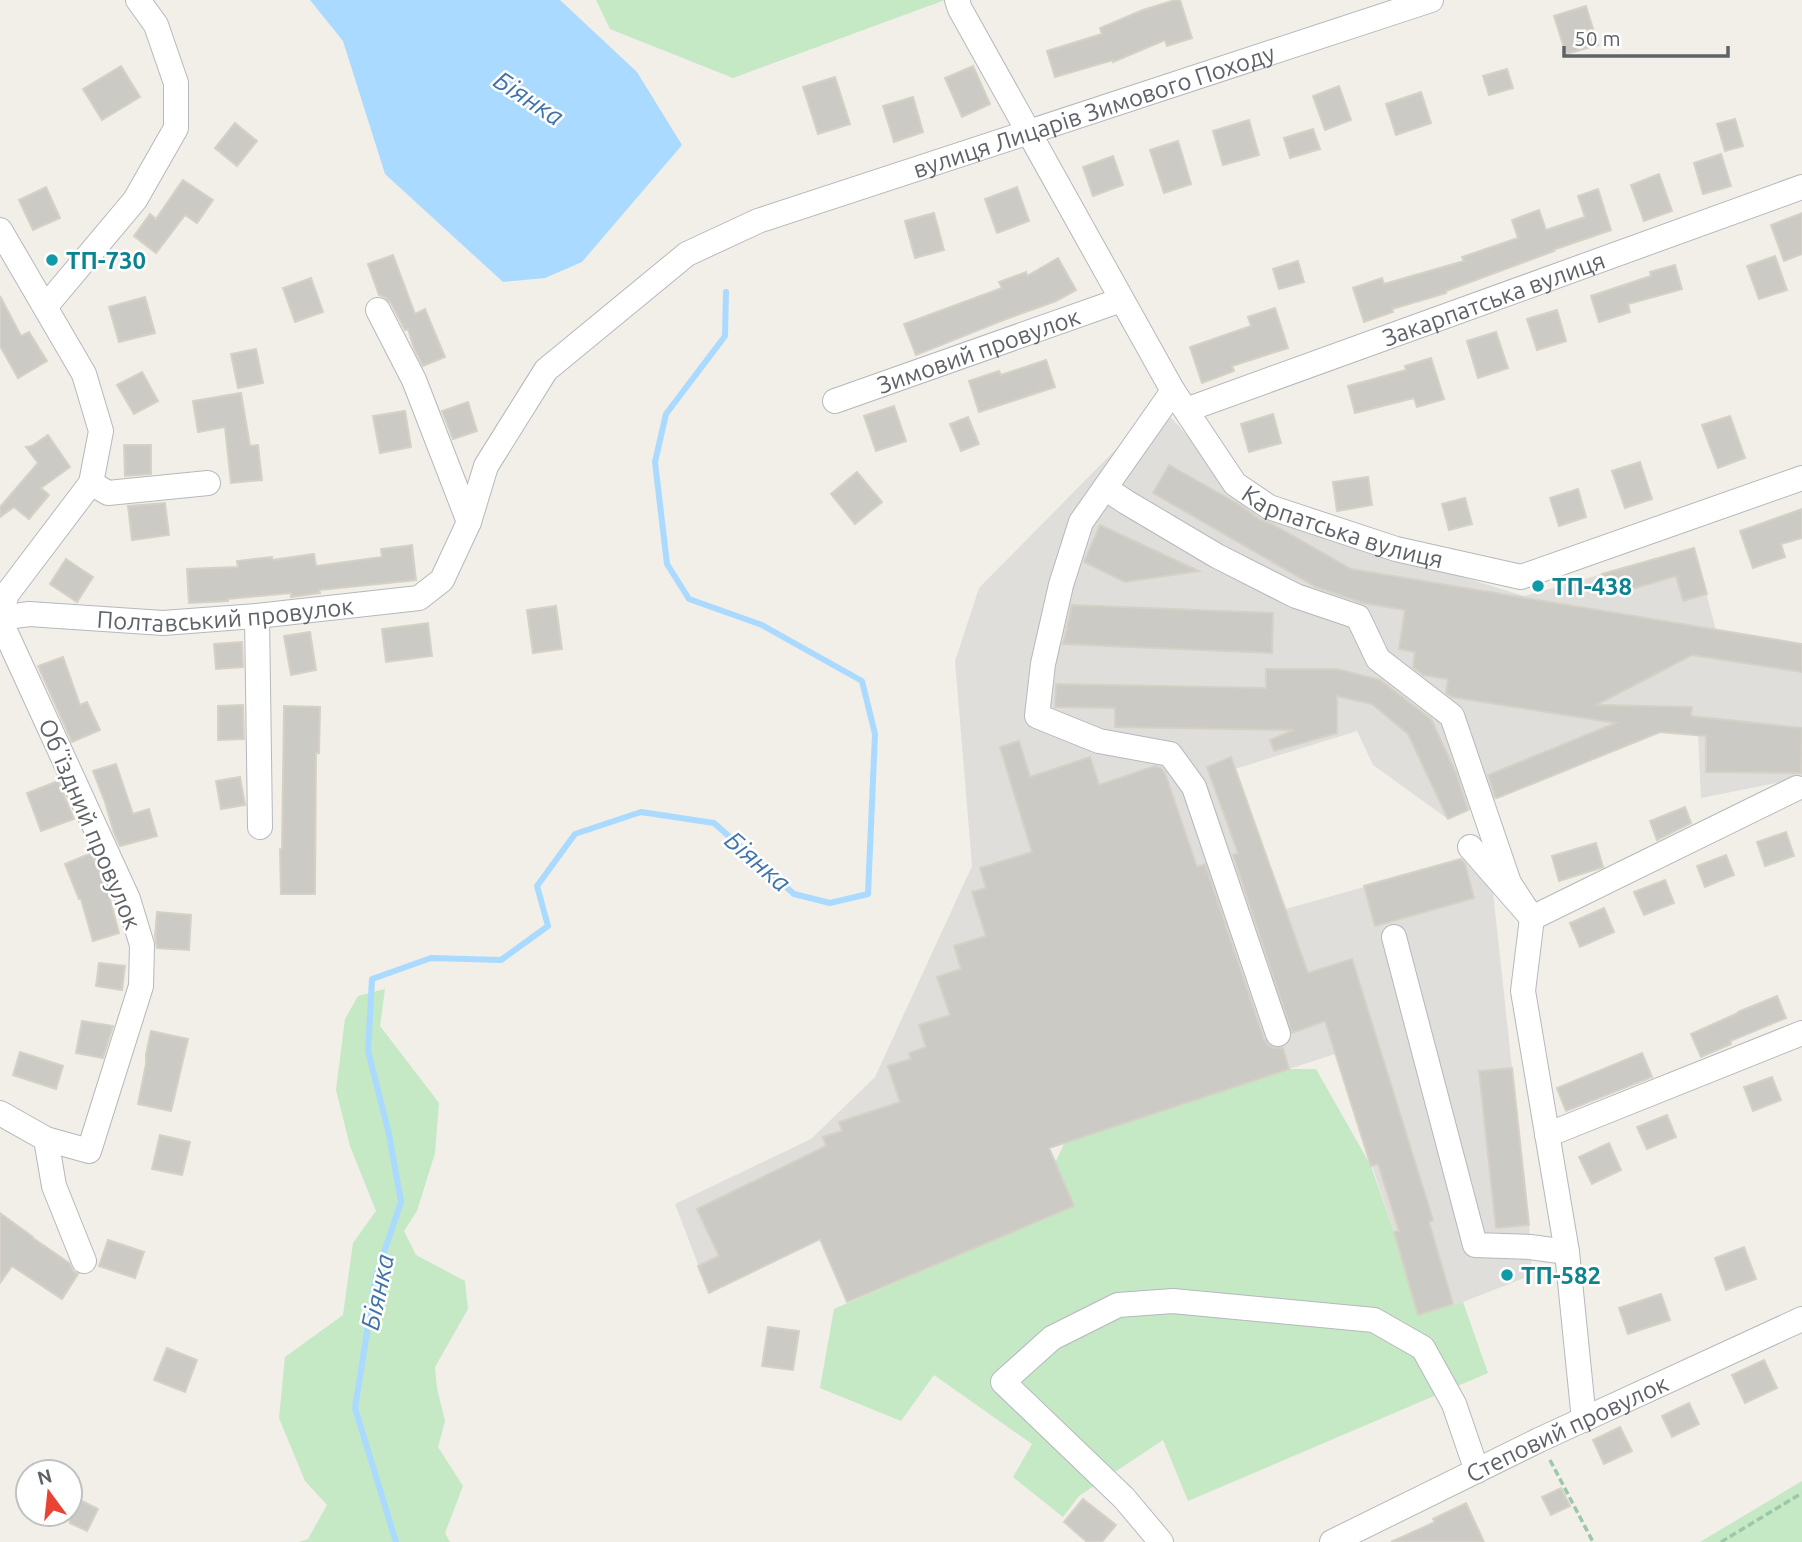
<svg xmlns="http://www.w3.org/2000/svg" width="1802" height="1542" viewBox="0 0 1802 1542" font-family="Ubuntu,sans-serif">
  <style>
    .industrial { fill: #e0deda }
    .green { fill: #c5e8c5 }
    .water { fill: #aadaff }
    .lines { fill: none; stroke-linecap: round; stroke-linejoin: round }
    .stream { stroke: #aadaff; stroke-width: 6 }
    .building { fill: #cccac5; stroke: #d6d1c6; stroke-width: 2 }
    .minor-casing { stroke: #b5b8bc; stroke-width: 26 }
    .path { stroke: #9cc7a9; stroke-width: 3.5; stroke-dasharray: 7 3.5; stroke-linecap: butt }
    .minor { stroke: #fff; stroke-width: 24 }
    .culture-dot { fill: #0f9aa8; stroke: #fff; stroke-width: 2.5 }
    .labels { text-anchor: middle; dominant-baseline: central; stroke-width: 5; stroke-linejoin: round; paint-order: stroke }
    .street-label { font-size: 24px; fill: #5f6368; stroke: #fff }
    .culture-label { font-size: 24px; font-weight: bold; fill: #0d838f; stroke: #fff; text-anchor: start }
    .water-label { font-size: 26px; font-style: italic; fill: #4174aa; stroke: #fff }
  </style>
  <rect width="100%" height="100%" fill="#f1efe8"/>
  <path class="industrial" d="M 1153,399 L 1178,425 L 1234,491 L 1280,521 L 1524,596 L 1694,548 L 1716,630 L 1802,644 L 1802,778 L 1701,798 L 1698,735 L 1660,732 L 1448,819 L 1373,765 L 1357,731 L 1235,769 L 1286,909 L 1463,859 L 1493,892 L 1529,1225 L 1532,1275 L 1463,1302 L 1418,1315 L 1394,1232 L 1335,1054 L 927,1187 L 709,1293 L 675,1204 L 811,1139 L 875,1077 L 972,866 L 955,661 L 979,588 L 1121,444 Z"/>
  <g class="green">
    <path d="M 596,0 L 945,0 L 733,78 L 610,29 Z"/>
    <path d="M 385,989 L 380,1026 L 439,1103 L 435,1153 L 417,1211 L 404,1231 L 416,1255 L 465,1281 L 468,1309 L 435,1367 L 437,1388 L 445,1421 L 438,1447 L 463,1486 L 445,1533 L 450,1542 L 299,1542 L 308,1539 L 327,1505 L 305,1481 L 279,1418 L 285,1357 L 343,1315 L 353,1243 L 376,1211 L 350,1146 L 336,1090 L 345,1019 L 358,996 Z"/>
    <path d="M 1289,1069 L 1316,1069 L 1371,1166 L 1394,1232 L 1418,1315 L 1463,1302 L 1488,1373 L 1188,1501 L 1163,1440 L 1079,1496 L 1063,1517 L 1013,1477 L 1032,1444 L 934,1375 L 901,1421 L 820,1388 L 834,1309 L 1073,1206 L 1055,1163 L 1065,1142 Z"/>
    <path d="M 1802,1481 L 1802,1542 L 1700,1542 Z"/>
  </g>
  <path class="water" d="M 310,0 L 560,0 L 637,72 L 682,145 L 582,262 L 545,278 L 503,282 L 385,174 L 343,41 Z"/>
  <g class="lines">
    <path class="stream" d="M 396,1542 L 355,1408 L 376,1276 L 401,1202 L 389,1134 L 368,1051 L 372,979 L 431,958 L 501,960 L 548,926 L 537,886 L 575,834 L 641,812 L 714,823 L 794,894 L 830,903 L 868,894 L 875,734 L 862,681 L 762,625 L 689,599 L 667,564 L 655,462 L 666,414 L 725,336 L 726,292"/>
  </g>
  <g class="building">
    <path d="M 1175,0 L 1180,0 L 1192,38 L 1167,46 L 1165,40 L 1113,62 L 1113,60 L 1055,77 L 1047,51 L 1102,34 L 1100,28 L 1143,10 Z"/>
    <path d="M 1586,6 L 1598,45 L 1566,54 L 1554,16 Z"/>
    <path d="M 121,66 L 140,97 L 102,120 L 83,89 Z"/>
    <path d="M 973,66 L 990,104 L 962,117 L 945,78 Z"/>
    <path d="M 1507,69 L 1513,88 L 1489,95 L 1483,76 Z"/>
    <path d="M 835,77 L 850,124 L 818,134 L 803,87 Z"/>
    <path d="M 1339,86 L 1351,120 L 1325,130 L 1313,96 Z"/>
    <path d="M 1421,92 L 1431,123 L 1396,135 L 1386,104 Z"/>
    <path d="M 913,97 L 923,132 L 894,142 L 883,106 Z"/>
    <path d="M 1735,119 L 1743,146 L 1725,151 L 1717,124 Z"/>
    <path d="M 1249,120 L 1259,155 L 1223,165 L 1213,131 Z"/>
    <path d="M 235,123 L 257,141 L 237,166 L 215,148 Z"/>
    <path d="M 1313,129 L 1320,149 L 1290,158 L 1284,138 Z"/>
    <path d="M 1178,141 L 1191,184 L 1164,193 L 1150,150 Z"/>
    <path d="M 1721,154 L 1731,186 L 1703,194 L 1694,163 Z"/>
    <path d="M 1113,156 L 1123,185 L 1093,196 L 1083,167 Z"/>
    <path d="M 1659,174 L 1672,211 L 1644,221 L 1631,185 Z"/>
    <path d="M 183,180 L 213,200 L 197,223 L 185,215 L 156,253 L 134,236 L 150,214 L 156,219 Z"/>
    <path d="M 46,187 L 60,218 L 33,230 L 19,200 Z"/>
    <path d="M 1017,187 L 1029,221 L 997,233 L 985,199 Z"/>
    <path d="M 1598,189 L 1611,230 L 1553,250 L 1554,251 L 1446,291 L 1446,293 L 1392,309 L 1393,312 L 1364,322 L 1353,288 L 1382,278 L 1384,284 L 1464,261 L 1462,257 L 1518,238 L 1512,220 L 1539,210 L 1546,230 L 1585,217 L 1578,196 Z"/>
    <path d="M 934,213 L 944,250 L 915,258 L 905,221 Z"/>
    <path d="M 1802,213 L 1802,254 L 1784,261 L 1771,225 Z"/>
    <path d="M 393,255 L 415,314 L 425,309 L 445,357 L 423,366 L 414,348 L 408,329 L 405,330 L 391,303 L 385,297 L 379,295 L 368,264 Z"/>
    <path d="M 1775,256 L 1787,290 L 1759,299 L 1747,266 Z"/>
    <path d="M 1058,258 L 1076,290 L 1056,301 L 1006,319 L 916,355 L 904,324 L 1002,288 L 999,282 L 1026,272 L 1027,276 Z"/>
    <path d="M 1298,261 L 1304,282 L 1279,289 L 1273,269 Z"/>
    <path d="M 1675,265 L 1682,289 L 1628,304 L 1630,312 L 1599,322 L 1591,296 L 1651,276 L 1650,272 Z"/>
    <path d="M 311,278 L 323,312 L 295,322 L 283,288 Z"/>
    <path d="M 0,296 L 21,336 L 29,332 L 47,361 L 18,378 L 0,346 Z"/>
    <path d="M 145,297 L 155,333 L 119,342 L 109,307 Z"/>
    <path d="M 1275,308 L 1288,348 L 1232,366 L 1234,371 L 1202,383 L 1190,347 L 1251,326 L 1248,317 Z"/>
    <path d="M 1557,310 L 1566,341 L 1537,350 L 1527,319 Z"/>
    <path d="M 1496,332 L 1508,368 L 1478,378 L 1467,341 Z"/>
    <path d="M 256,349 L 263,383 L 238,388 L 231,354 Z"/>
    <path d="M 1431,358 L 1444,399 L 1417,407 L 1414,398 L 1355,413 L 1348,386 L 1406,370 L 1405,366 Z"/>
    <path d="M 1046,360 L 1055,387 L 979,412 L 969,381 L 999,371 L 1001,375 Z"/>
    <path d="M 142,372 L 158,401 L 134,414 L 117,385 Z"/>
    <path d="M 241,393 L 250,446 L 258,445 L 262,480 L 231,483 L 225,427 L 198,432 L 193,401 Z"/>
    <path d="M 468,402 L 477,431 L 453,439 L 442,411 Z"/>
    <path d="M 894,406 L 906,441 L 876,451 L 864,416 Z"/>
    <path d="M 405,411 L 411,447 L 380,453 L 373,416 Z"/>
    <path d="M 1273,414 L 1281,443 L 1249,452 L 1241,424 Z"/>
    <path d="M 1730,416 L 1745,458 L 1718,468 L 1702,425 Z"/>
    <path d="M 968,417 L 979,444 L 961,451 L 950,424 Z"/>
    <path d="M 48,435 L 70,467 L 41,488 L 49,495 L 29,519 L 14,507 L 0,517 L 0,507 L 38,463 L 26,447 L 32,446 Z"/>
    <path d="M 124,445 L 151,445 L 151,474 L 125,476 Z"/>
    <path d="M 1640,462 L 1652,499 L 1625,508 L 1612,471 Z"/>
    <path d="M 1169,465 L 1240,505 L 1261,520 L 1272,524 L 1351,569 L 1802,644 L 1802,672 L 1692,655 L 1596,705 L 1692,707 L 1691,716 L 1802,728 L 1801,773 L 1706,772 L 1706,736 L 1660,732 L 1497,798 L 1495,797 L 1488,775 L 1616,723 L 1452,697 L 1446,693 L 1448,679 L 1423,675 L 1413,667 L 1415,652 L 1399,649 L 1405,610 L 1363,603 L 1316,587 L 1153,493 Z"/>
    <path d="M 857,472 L 882,502 L 855,524 L 831,494 Z"/>
    <path d="M 1368,477 L 1372,505 L 1337,511 L 1333,482 Z"/>
    <path d="M 1578,489 L 1586,517 L 1559,526 L 1550,498 Z"/>
    <path d="M 1465,498 L 1472,524 L 1449,530 L 1442,504 Z"/>
    <path d="M 165,503 L 169,535 L 132,540 L 128,506 Z"/>
    <path d="M 1802,509 L 1802,538 L 1781,544 L 1785,557 L 1753,568 L 1740,531 Z"/>
    <path d="M 1100,525 L 1199,571 L 1125,582 L 1084,562 Z"/>
    <path d="M 412,545 L 416,580 L 319,590 L 320,593 L 291,597 L 291,593 L 228,599 L 228,601 L 189,603 L 187,569 L 238,567 L 237,561 L 272,557 L 272,560 L 314,554 L 316,566 L 382,557 L 381,549 Z"/>
    <path d="M 1694,548 L 1707,594 L 1683,601 L 1676,576 L 1608,596 L 1602,574 Z"/>
    <path d="M 66,559 L 93,577 L 77,602 L 50,584 Z"/>
    <path d="M 1072,605 L 1273,613 L 1272,653 L 1063,644 Z"/>
    <path d="M 556,606 L 562,649 L 533,653 L 527,610 Z"/>
    <path d="M 428,623 L 432,656 L 386,662 L 382,629 Z"/>
    <path d="M 310,632 L 316,670 L 291,675 L 284,636 Z"/>
    <path d="M 242,642 L 243,667 L 216,669 L 214,644 Z"/>
    <path d="M 63,657 L 80,705 L 87,702 L 100,730 L 72,742 L 38,666 Z"/>
    <path d="M 1266,669 L 1337,669 L 1380,680 L 1431,719 L 1456,773 L 1468,810 L 1448,819 L 1408,734 L 1372,704 L 1337,696 L 1337,733 L 1274,751 L 1270,740 L 1294,730 L 1115,727 L 1115,708 L 1055,707 L 1056,684 L 1266,688 Z"/>
    <path d="M 243,705 L 244,739 L 218,740 L 218,706 Z"/>
    <path d="M 284,706 L 320,707 L 319,753 L 316,753 L 315,894 L 281,894 L 280,849 L 282,849 Z"/>
    <path d="M 1019,741 L 1030,777 L 1090,757 L 1099,785 L 1155,766 L 1161,768 L 1165,773 L 1197,867 L 1205,864 L 1264,1039 L 1268,1045 L 1274,1048 L 1283,1048 L 1289,1069 L 1049,1148 L 1074,1206 L 847,1302 L 820,1239 L 709,1293 L 698,1266 L 719,1256 L 697,1209 L 826,1146 L 823,1137 L 842,1131 L 839,1122 L 900,1102 L 888,1066 L 911,1059 L 909,1053 L 926,1047 L 919,1025 L 950,1015 L 937,977 L 961,969 L 954,946 L 986,936 L 972,892 L 986,888 L 980,868 L 1032,852 L 1000,747 Z"/>
    <path d="M 1231,757 L 1308,973 L 1352,959 L 1433,1220 L 1429,1222 L 1453,1304 L 1418,1315 L 1394,1232 L 1399,1231 L 1378,1164 L 1371,1166 L 1325,1021 L 1292,1033 L 1233,855 L 1238,853 L 1207,767 Z"/>
    <path d="M 116,764 L 133,814 L 149,809 L 157,836 L 120,846 L 114,833 L 105,802 L 93,771 Z"/>
    <path d="M 240,777 L 245,805 L 221,809 L 216,781 Z"/>
    <path d="M 58,781 L 74,819 L 41,831 L 27,793 Z"/>
    <path d="M 1685,807 L 1691,823 L 1657,840 L 1650,821 Z"/>
    <path d="M 1786,832 L 1794,856 L 1765,866 L 1757,842 Z"/>
    <path d="M 1596,843 L 1603,867 L 1559,881 L 1552,856 Z"/>
    <path d="M 91,853 L 107,888 L 119,933 L 93,941 L 81,899 L 79,899 L 65,864 Z"/>
    <path d="M 1726,855 L 1734,875 L 1705,887 L 1697,866 Z"/>
    <path d="M 1461,859 L 1465,864 L 1474,898 L 1375,926 L 1364,886 Z"/>
    <path d="M 1665,880 L 1674,903 L 1644,915 L 1634,892 Z"/>
    <path d="M 1604,908 L 1614,932 L 1580,947 L 1570,923 Z"/>
    <path d="M 157,912 L 191,915 L 189,950 L 157,948 L 155,936 Z"/>
    <path d="M 99,963 L 125,966 L 122,990 L 96,986 Z"/>
    <path d="M 1777,996 L 1786,1018 L 1730,1041 L 1731,1044 L 1701,1057 L 1691,1034 L 1738,1013 L 1738,1012 Z"/>
    <path d="M 82,1021 L 113,1026 L 103,1058 L 76,1053 Z"/>
    <path d="M 151,1031 L 188,1039 L 171,1111 L 138,1104 L 146,1064 L 146,1054 Z"/>
    <path d="M 20,1052 L 63,1066 L 56,1089 L 13,1075 Z"/>
    <path d="M 1642,1053 L 1652,1077 L 1566,1111 L 1557,1088 Z"/>
    <path d="M 1512,1068 L 1529,1225 L 1496,1228 L 1479,1071 Z"/>
    <path d="M 1772,1077 L 1781,1100 L 1753,1111 L 1744,1087 Z"/>
    <path d="M 1667,1115 L 1676,1137 L 1647,1149 L 1637,1127 Z"/>
    <path d="M 160,1135 L 190,1142 L 182,1175 L 152,1169 Z"/>
    <path d="M 1609,1143 L 1621,1170 L 1592,1184 L 1579,1157 Z"/>
    <path d="M 0,1213 L 33,1237 L 33,1238 L 69,1263 L 74,1272 L 78,1274 L 62,1299 L 12,1266 L 0,1283 Z"/>
    <path d="M 108,1240 L 144,1252 L 135,1278 L 99,1266 Z"/>
    <path d="M 1744,1247 L 1756,1279 L 1726,1290 L 1715,1258 Z"/>
    <path d="M 1661,1294 L 1670,1320 L 1628,1334 L 1619,1308 Z"/>
    <path d="M 768,1327 L 799,1331 L 793,1370 L 762,1366 Z"/>
    <path d="M 167,1348 L 197,1360 L 185,1392 L 154,1380 Z"/>
    <path d="M 1764,1360 L 1777,1388 L 1745,1403 L 1732,1375 Z"/>
    <path d="M 1689,1403 L 1699,1424 L 1672,1437 L 1662,1416 Z"/>
    <path d="M 1620,1427 L 1632,1451 L 1604,1464 L 1593,1440 Z"/>
    <path d="M 1561,1488 L 1570,1506 L 1551,1515 L 1542,1497 Z"/>
    <path d="M 70,1495 L 98,1509 L 87,1531 L 70,1523 Z"/>
    <path d="M 1083,1499 L 1116,1525 L 1102,1542 L 1087,1542 L 1064,1522 Z"/>
    <path d="M 1466,1503 L 1484,1542 L 1391,1542 L 1435,1522 L 1433,1519 Z"/>
  </g>
  <g class="lines">
    <defs>
      <g id="minor">
        <path id="s1" d="M 957,0 L 960,9 L 1173,391 L 1235,484 L 1269,507 L 1396,549 L 1521,577 L 1802,478"/>
        <path d="M 0,230 L 84,374 L 101,431 L 91,483 L 7,594 L 0,616"/>
        <path d="M 46,306 L 135,200 L 176,128 L 176,83 L 156,25 L 138,0"/>
        <path d="M 378,310 L 414,380 L 469,522"/>
        <path d="M 1173,391 L 1081,522 L 1061,585 L 1043,664 L 1037,716 L 1099,741 L 1170,754 L 1194,787 L 1278,1034"/>
        <path id="s2" d="M 835,401 L 1121,300"/>
        <path id="s3" d="M 1186,410 L 1802,187"/>
        <path d="M 91,483 L 108,493 L 208,483"/>
        <path d="M 1105,488 L 1126,502 L 1217,556 L 1296,596 L 1358,617 L 1378,659 L 1452,716 L 1509,883 L 1532,918 L 1523,991 L 1567,1252 L 1584,1420"/>
        <path d="M 257,616 L 260,827"/>
        <path id="s4" d="M 0,618 L 29,614 L 163,623 L 257,616 L 419,598 L 442,580 L 469,522 L 486,466 L 546,370 L 687,254 L 758,221 L 1431,0"/>
        <path d="M 0,620 L 128,899 L 142,945 L 141,986 L 89,1151 L 46,1139 L 0,1113"/>
        <path d="M 1470,847 L 1532,918 L 1797,788"/>
        <path d="M 1394,937 L 1475,1245 L 1530,1247 L 1567,1252"/>
        <path d="M 1547,1135 L 1802,1033"/>
        <path d="M 46,1139 L 54,1186 L 84,1261"/>
        <path d="M 1161,1542 L 1124,1498 L 1003,1382 L 1052,1338 L 1118,1305 L 1173,1301 L 1374,1320 L 1423,1348 L 1454,1404 L 1477,1471"/>
        <path id="s5" d="M 1332,1542 L 1539,1440 L 1802,1319"/>
      </g>
    </defs>
    <use href="#minor" class="minor-casing"/>
    <g class="path">
      <path d="M 1550,1460 L 1593,1542"/>
      <path d="M 1721,1542 L 1802,1493"/>
    </g>
    <use href="#minor" class="minor"/>
  </g>
  <g class="culture-dot">
    <circle cx="52" cy="260" r="7"/>
    <circle cx="1538" cy="586" r="7"/>
    <circle cx="1507" cy="1275" r="7"/>
  </g>
  <g class="labels">
    <g class="street-label">
      <text stroke="none"><textPath href="#s4" startOffset="1300">вулиця Лицарів Зимового Походу</textPath></text>
      <text stroke="none"><textPath href="#s3" startOffset="327">Закарпатська вулиця</textPath></text>
      <text stroke="none"><textPath href="#s2" startOffset="152">Зимовий провулок</textPath></text>
      <text stroke="none"><textPath href="#s1" startOffset="676">Карпатська вулиця</textPath></text>
      <text stroke="none"><textPath href="#s4" startOffset="226">Полтавський провулок</textPath></text>
      <text transform="translate(90 824) rotate(67)">Обʼїздний провулок</text>
      <text stroke="none"><textPath href="#s5" startOffset="261">Степовий провулок</textPath></text>
    </g>
    <g class="culture-label">
      <text x="66" y="260">ТП-730</text>
      <text x="1552" y="586">ТП-438</text>
      <text x="1521" y="1275">ТП-582</text>
    </g>
    <g class="water-label">
      <text transform="translate(529 98) rotate(33)">Біянка</text>
      <text transform="translate(758 861) rotate(41)">Біянка</text>
      <text transform="translate(377 1292) rotate(-78)">Біянка</text>
    </g>
  </g>
  <g transform="translate(49 1493) rotate(345)"><circle r="33" fill="#ffffff" stroke="#bfc1c3" stroke-width="2"/>
  <path d="M0-5L12 26L0 18L-12 26Z" fill="#ea4335"/>
  <text y="-10" font-size="19" font-weight="bold" text-anchor="middle" fill="#5f6368">N</text>
  </g>
  <path d="M1564 46v10h164v-10" fill="none" stroke="#5f6368" stroke-width="3.5"/>
  <text x="1574" y="46" font-size="21" fill="#5f6368" stroke="#ffffff" stroke-width="5" paint-order="stroke">50 m</text>
</svg>
